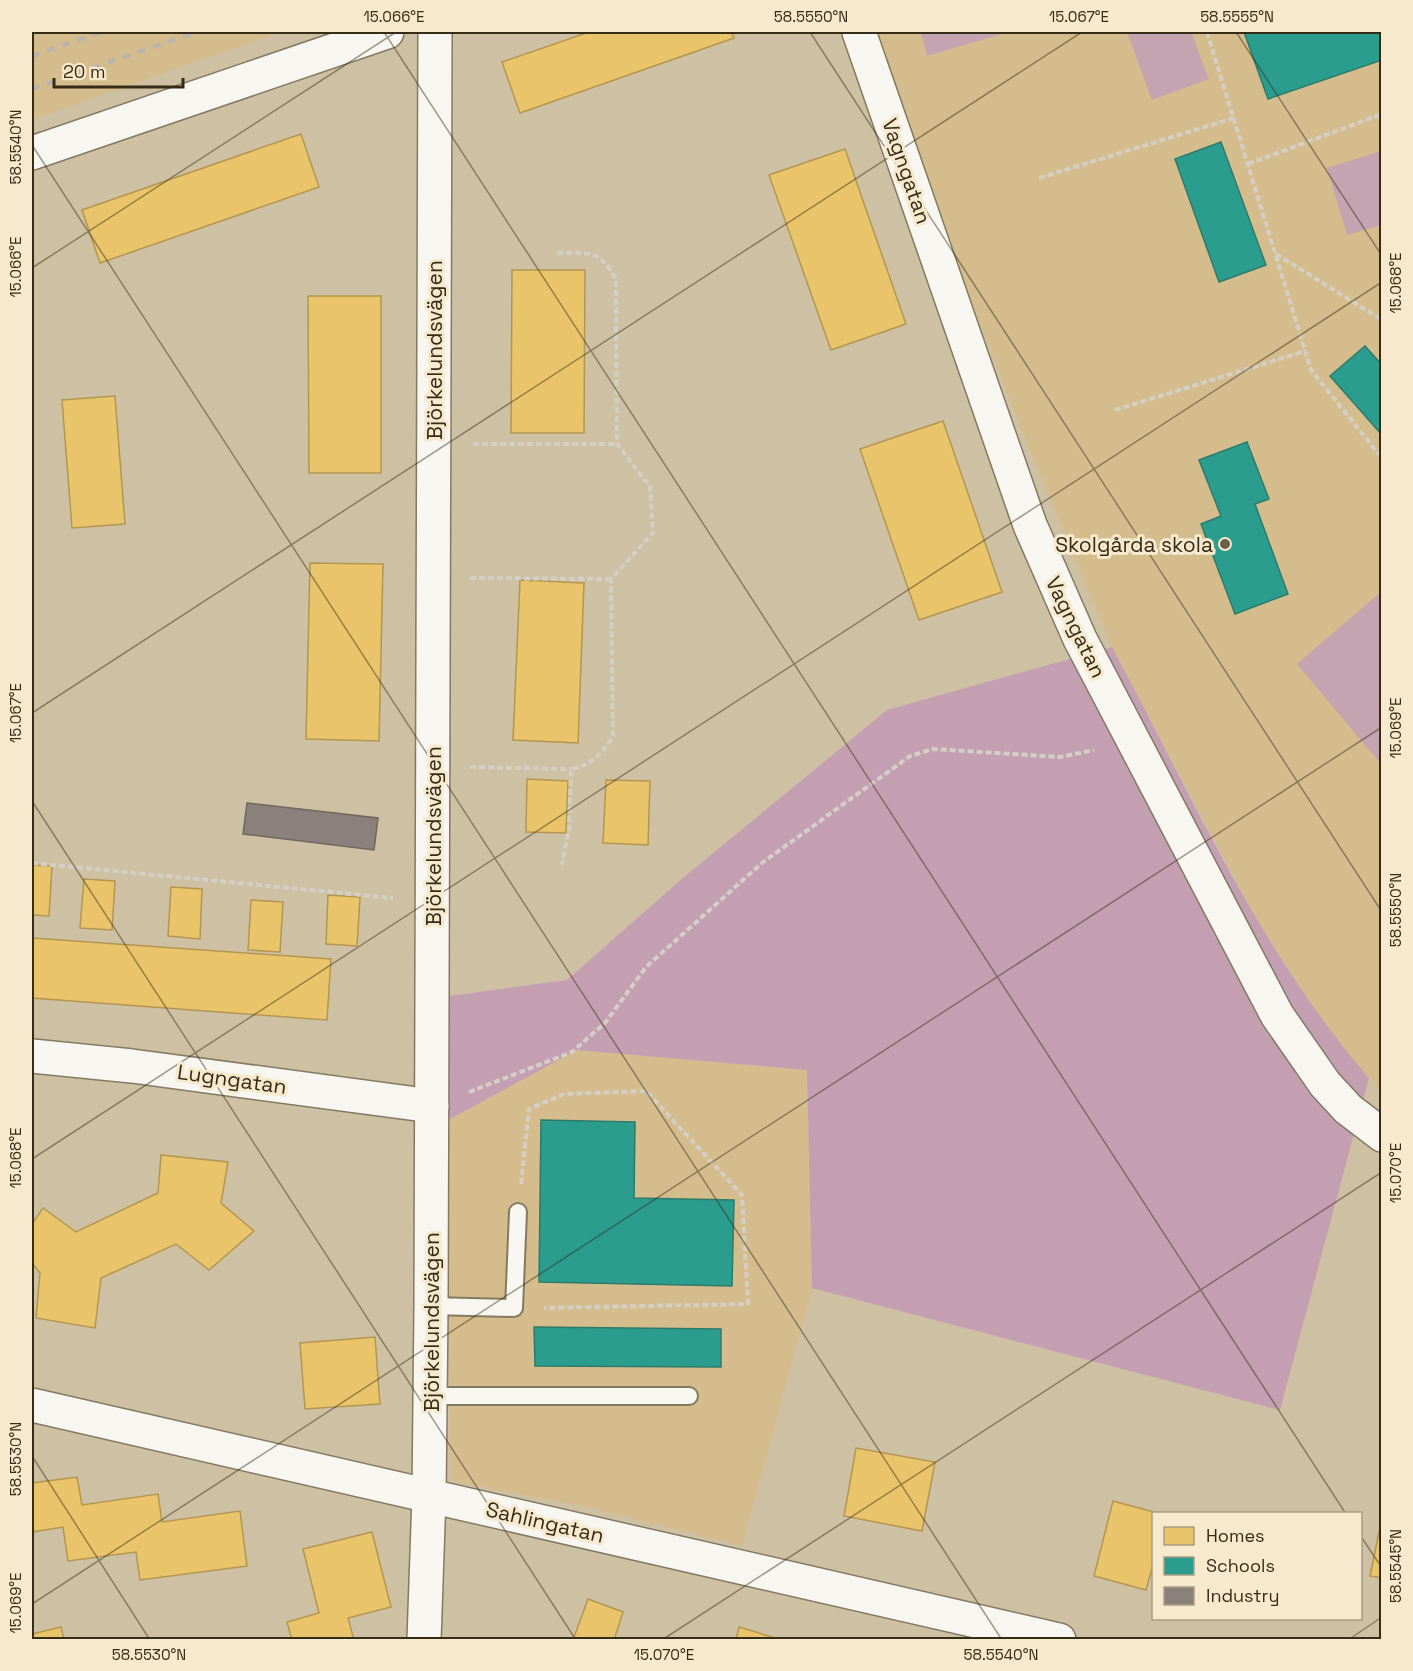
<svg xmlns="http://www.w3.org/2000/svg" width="1413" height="1671" viewBox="0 0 1413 1671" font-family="'Space Grotesk',sans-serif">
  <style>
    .built { fill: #d4bc8d }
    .green { fill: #c3a4b0 }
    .forest { fill: #c49fb2 }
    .homes { fill: #e9c46a; stroke: #b39650; stroke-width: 1.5 }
    .schools { fill: #2a9d8f; stroke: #2e7b6a; stroke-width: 1.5 }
    .industry { fill: #8a817c; stroke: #71675d; stroke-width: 1.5 }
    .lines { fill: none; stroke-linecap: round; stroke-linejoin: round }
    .lane-casing { stroke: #847961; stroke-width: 20 }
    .street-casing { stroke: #847961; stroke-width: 36 }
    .path { stroke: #d4cfc5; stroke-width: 4; stroke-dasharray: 6 3; stroke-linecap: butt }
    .lane { stroke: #f8f6f1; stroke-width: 16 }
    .street { stroke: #f8f6f1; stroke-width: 33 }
    .rail { stroke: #b9b5ad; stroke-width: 4.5; stroke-dasharray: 8 8; stroke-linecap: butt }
    .ticks { fill: none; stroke: #362b15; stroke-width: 1.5; stroke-opacity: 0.45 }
    .poi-dot { fill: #6b5f46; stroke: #f6e9cd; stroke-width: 2 }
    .labels { text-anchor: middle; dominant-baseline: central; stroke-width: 6; stroke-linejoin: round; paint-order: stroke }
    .street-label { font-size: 21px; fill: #362b15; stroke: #f6e9cd }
    .poi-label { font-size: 21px; fill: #362b15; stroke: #f6e9cd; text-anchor: end }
    .neatline { fill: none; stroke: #362b15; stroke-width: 2 }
    .ticks-label { font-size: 15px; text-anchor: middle; fill: #362b15 }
  </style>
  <rect width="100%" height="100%" fill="#cec0a2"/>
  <g class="built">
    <path d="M 32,32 L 280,32 L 32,120 Z"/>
    <path d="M 865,32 L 1381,32 L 1381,1092 L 1332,1035 L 1260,925 L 1112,647 L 1026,440 Z"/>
    <path d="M 577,1050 L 807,1070 L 812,1288 L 742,1546 L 586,1507 L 451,1481 L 441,1124 Z"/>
  </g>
  <g class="green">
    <path d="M 921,32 L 1008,32 L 927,56 Z"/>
    <path d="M 1127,32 L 1191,32 L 1209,79 L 1152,100 Z"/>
    <path d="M 1381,151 L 1381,225 L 1347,235 L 1327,168 Z"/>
    <path d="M 1381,592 L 1381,764 L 1297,664 Z"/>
  </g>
  <path class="forest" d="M 1112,647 C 1191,794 1259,951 1369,1078 L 1280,1410 L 812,1288 L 807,1070 L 577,1050 L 441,1124 L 442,997 L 567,980 L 684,877 L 887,710 Z"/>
  <g class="homes">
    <path d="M 589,32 L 731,32 L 734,38 L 520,113 L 502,62 Z"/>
    <path d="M 301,134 L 319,187 L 100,263 L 82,210 Z"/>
    <path d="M 845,149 L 906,324 L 831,350 L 769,175 Z"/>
    <path d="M 512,270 L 585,270 L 584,433 L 511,433 Z"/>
    <path d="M 308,296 L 381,296 L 381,473 L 309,473 Z"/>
    <path d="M 115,396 L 125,524 L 72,528 L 62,400 Z"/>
    <path d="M 943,421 L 1002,592 L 919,620 L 860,449 Z"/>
    <path d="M 310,563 L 383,564 L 379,741 L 306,739 Z"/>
    <path d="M 520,580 L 584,583 L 578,743 L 513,740 Z"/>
    <path d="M 527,779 L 568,781 L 566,833 L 526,832 Z"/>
    <path d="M 606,780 L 650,781 L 648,845 L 603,843 Z"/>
    <path d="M 32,865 L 52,866 L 49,916 L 32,915 Z"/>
    <path d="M 84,879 L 115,881 L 112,930 L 80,928 Z"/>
    <path d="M 171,887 L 202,889 L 200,939 L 168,936 Z"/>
    <path d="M 328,895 L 360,897 L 357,946 L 326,944 Z"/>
    <path d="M 251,900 L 283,902 L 280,952 L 248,950 Z"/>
    <path d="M 32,938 L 331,959 L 327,1020 L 32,998 Z"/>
    <path d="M 161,1155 L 228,1162 L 221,1203 L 254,1231 L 209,1270 L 176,1244 L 101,1278 L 95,1328 L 36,1318 L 40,1273 L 32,1263 L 32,1224 L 43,1208 L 76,1232 L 158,1193 Z"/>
    <path d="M 375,1337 L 380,1404 L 305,1409 L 300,1343 Z"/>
    <path d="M 856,1448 L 935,1462 L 922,1531 L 844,1516 Z"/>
    <path d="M 77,1477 L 82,1505 L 158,1494 L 162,1522 L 240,1511 L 247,1566 L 140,1580 L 136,1552 L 68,1561 L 63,1527 L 32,1532 L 32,1483 Z"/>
    <path d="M 1113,1501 L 1161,1514 L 1154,1514 L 1154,1561 L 1146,1590 L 1094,1576 Z"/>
    <path d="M 1380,1527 L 1382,1527 L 1382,1578 L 1370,1576 Z"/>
    <path d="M 372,1532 L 391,1607 L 348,1618 L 354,1640 L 292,1640 L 287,1622 L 319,1613 L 303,1549 Z"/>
    <path d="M 588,1599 L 623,1612 L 614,1640 L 573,1640 Z"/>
    <path d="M 61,1627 L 64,1640 L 32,1640 L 32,1634 Z"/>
    <path d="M 739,1627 L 782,1640 L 736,1640 Z"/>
  </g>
  <g class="schools">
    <path d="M 1244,32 L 1382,32 L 1382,60 L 1268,99 Z"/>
    <path d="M 1221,142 L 1266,265 L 1219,282 L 1175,159 Z"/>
    <path d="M 1365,346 L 1382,365 L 1382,435 L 1330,376 Z"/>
    <path d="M 1247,442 L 1269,499 L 1255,504 L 1288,594 L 1235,614 L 1201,524 L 1221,516 L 1199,460 Z"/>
    <path d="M 541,1120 L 635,1122 L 634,1198 L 734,1200 L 732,1286 L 539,1282 Z"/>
    <path d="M 534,1327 L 721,1329 L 721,1367 L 535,1366 Z"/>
  </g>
  <path class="industry" d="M 247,803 L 378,818 L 374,850 L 243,834 Z"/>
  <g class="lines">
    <defs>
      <g id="lane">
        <path d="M 431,1306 L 514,1308 L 518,1212"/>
        <path d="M 430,1396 L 689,1396"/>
      </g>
      <g id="street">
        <path d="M 859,32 L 1030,525 L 1080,639 L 1277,1015 L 1325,1084 L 1348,1109 L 1382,1135"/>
        <path d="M 32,153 L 387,32"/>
        <path d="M 32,1056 L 132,1066 L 432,1106"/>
        <path d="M 32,1405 L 1059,1640"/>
        <path d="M 424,1640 L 429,1496 L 431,1306 L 435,32"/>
      </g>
    </defs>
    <use href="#lane" class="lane-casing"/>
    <use href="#street" class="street-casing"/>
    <g class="path">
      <path d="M 1207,32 L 1311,370 L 1382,458"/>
      <path d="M 1248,164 L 1382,114"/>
      <path d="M 1039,178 L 1234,118"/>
      <path d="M 557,253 C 589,253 599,249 616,279 L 617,444 L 650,487 L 653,533 L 611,579 L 613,737 C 600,754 593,765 571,769 L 569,829 L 562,865"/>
      <path d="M 1276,254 L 1382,320"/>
      <path d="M 1115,410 L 1305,351"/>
      <path d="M 473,444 L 617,444"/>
      <path d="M 470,578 L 611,579"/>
      <path d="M 470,767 L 571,769"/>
      <path d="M 32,863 L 393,898"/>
      <path d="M 469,1092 L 572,1052 L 605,1023 L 646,967 L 762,863 L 910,756 L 933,749 L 1060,757 L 1094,750"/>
      <path d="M 521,1184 L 529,1109 L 564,1094 L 646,1091 L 742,1195 L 748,1304 L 544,1308"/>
    </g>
    <use href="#lane" class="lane"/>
    <use href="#street" class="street"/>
    <g class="rail">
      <path d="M 32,56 L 102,32"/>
      <path d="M 32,89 L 196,32"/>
    </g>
  </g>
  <path class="ticks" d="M 384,32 L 1346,1514M 810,32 L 1382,912M 1236,32 L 1382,256M 32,145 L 1002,1640M 32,268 L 396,32M 32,713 L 1082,32M 32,801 L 576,1640M 32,1159 L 1382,282M 32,1456 L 150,1640M 1360,1535 L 1382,1568M 32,1604 L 1382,727M 662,1640 L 1382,1172M 1348,1640 L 1382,1617"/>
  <circle class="poi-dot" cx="1225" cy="544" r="6"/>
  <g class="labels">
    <g class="street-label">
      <text transform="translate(907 171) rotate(71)">Vagngatan</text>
      <text transform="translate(434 350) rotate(-90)">Björkelundsvägen</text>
      <text transform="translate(1076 627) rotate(64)">Vagngatan</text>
      <text transform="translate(433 836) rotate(-90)">Björkelundsvägen</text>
      <text transform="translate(232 1079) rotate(8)">Lugngatan</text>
      <text transform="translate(431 1322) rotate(-90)">Björkelundsvägen</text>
      <text transform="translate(545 1522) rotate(13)">Sahlingatan</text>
    </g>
    <g class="poi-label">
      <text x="1213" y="544">Skolgårda skola</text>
    </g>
  </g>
  <rect width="1413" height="1671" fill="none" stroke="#f6e9cd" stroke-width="66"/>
  <rect x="1152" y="1512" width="210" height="108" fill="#f6e9cd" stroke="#a99d83" stroke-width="1.5"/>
  <rect x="1164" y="1527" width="30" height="18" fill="#e9c46a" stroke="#a99d83" stroke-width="1.5"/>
  <text x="1206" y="1542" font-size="18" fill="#362b15">Homes</text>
  <rect x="1164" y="1557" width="30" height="18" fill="#2a9d8f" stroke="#a99d83" stroke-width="1.5"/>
  <text x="1206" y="1572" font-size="18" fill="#362b15">Schools</text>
  <rect x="1164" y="1587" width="30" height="18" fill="#8a817c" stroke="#a99d83" stroke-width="1.5"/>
  <text x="1206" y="1602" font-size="18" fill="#362b15">Industry</text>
  <path d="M54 78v9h129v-9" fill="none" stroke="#362b15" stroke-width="3"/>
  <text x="63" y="78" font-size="18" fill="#362b15" stroke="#f6e9cd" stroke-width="4.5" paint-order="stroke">20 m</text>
  <rect x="33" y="33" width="1347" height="1605" class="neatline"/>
  <g class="ticks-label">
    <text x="394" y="22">15.066°E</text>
    <text x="811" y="22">58.5550°N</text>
    <text x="1079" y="22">15.067°E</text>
    <text x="1237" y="22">58.5555°N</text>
    <text transform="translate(16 147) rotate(-90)" y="5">58.5540°N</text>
    <text transform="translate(16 267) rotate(-90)" y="5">15.066°E</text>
    <text transform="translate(1396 283) rotate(-90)" y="5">15.068°E</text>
    <text transform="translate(16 713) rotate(-90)" y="5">15.067°E</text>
    <text transform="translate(1396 728) rotate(-90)" y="5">15.069°E</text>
    <text transform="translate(1396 910) rotate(-90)" y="5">58.5550°N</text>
    <text transform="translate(16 1158) rotate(-90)" y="5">15.068°E</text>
    <text transform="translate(1396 1173) rotate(-90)" y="5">15.070°E</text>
    <text transform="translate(16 1459) rotate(-90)" y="5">58.5530°N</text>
    <text transform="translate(1396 1566) rotate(-90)" y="5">58.5545°N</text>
    <text transform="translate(16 1603) rotate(-90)" y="5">15.069°E</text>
    <text x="149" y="1660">58.5530°N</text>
    <text x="664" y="1660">15.070°E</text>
    <text x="1001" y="1660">58.5540°N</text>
  </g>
</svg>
